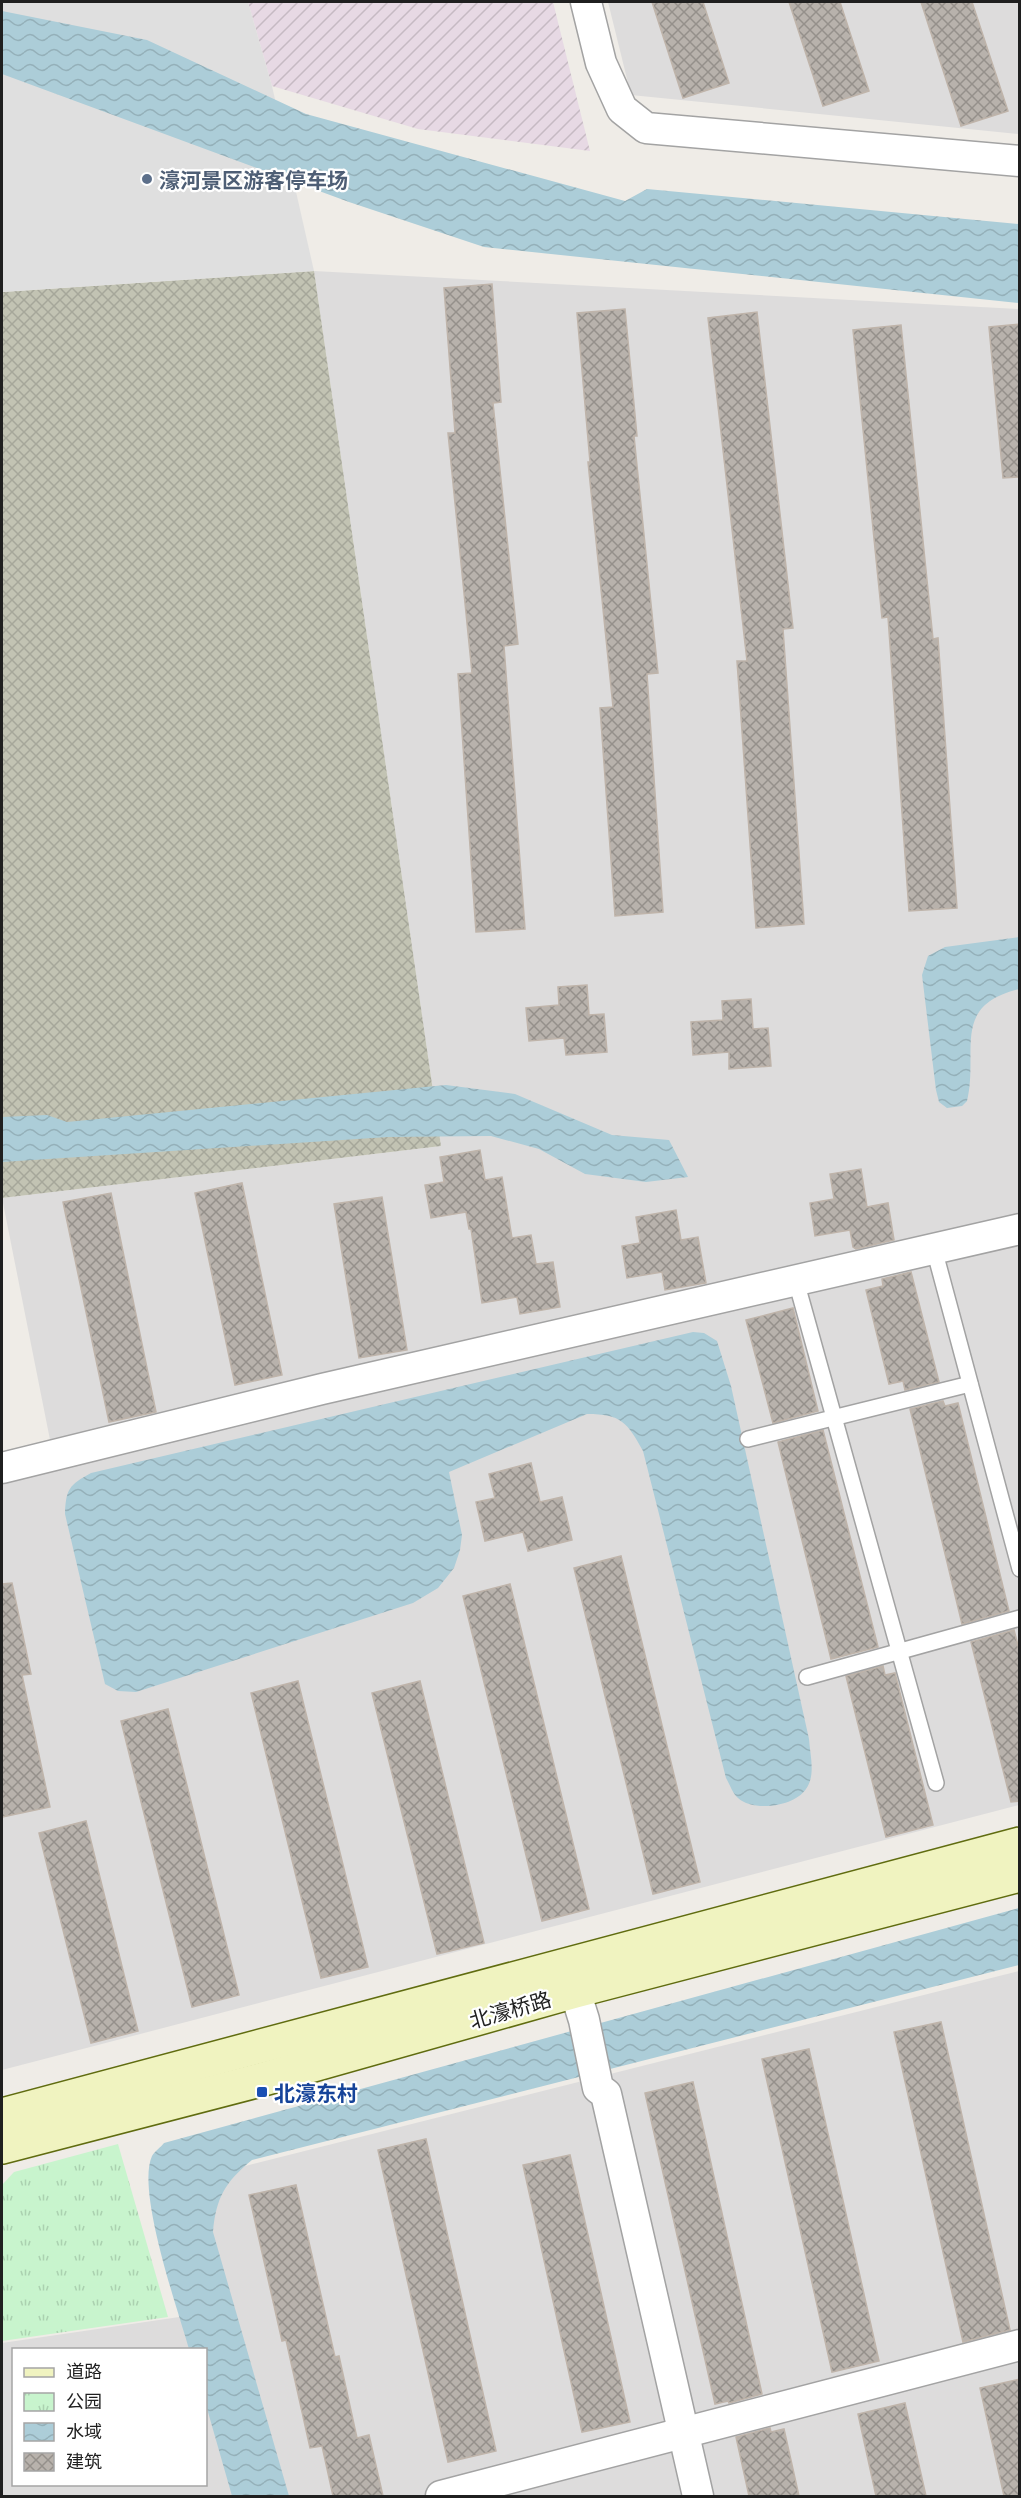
<svg xmlns="http://www.w3.org/2000/svg" width="1021" height="2498" viewBox="0 0 1021 2498" font-family="Barlow,'Noto Sans SC',sans-serif">
  <style>
    .residential { fill: #dddcdc; fill-rule: evenodd }
    .industrial { fill: url(#industrial-furrows) }
    .construction { fill: url(#construction-cross-hatch) }
    .park { fill: url(#park-tufts) }
    .parking { fill: #dfdfdf }
    .water { fill: url(#water-waves) }
    .building { fill: url(#building-cross-hatch); stroke: #bfb4aa; stroke-width: 1.5 }
    .lines { fill: none; stroke-linecap: round; stroke-linejoin: round }
    .service-casing { stroke: #a3a3a3; stroke-width: 18 }
    .minor-casing { stroke: #a3a3a3; stroke-width: 33 }
    .secondary-casing { stroke: #606c10; stroke-width: 36 }
    .service { stroke: #fff; stroke-width: 15 }
    .minor { stroke: #fff; stroke-width: 30 }
    .secondary { stroke: #f0f3c0; stroke-width: 33 }
    .service-dot { fill: #5c6f8a; stroke: #fff; stroke-width: 2 }
    .transit-dot { fill: #1a4fb4; stroke: #fff; stroke-width: 2 }
    .labels { text-anchor: middle; dominant-baseline: central; stroke-width: 4.5; stroke-linejoin: round; paint-order: stroke }
    .service-label { font-size: 21px; font-weight: bold; fill: #4e5e75; stroke: #fff; text-anchor: start }
    .street-label { font-size: 21px; fill: #1f1f1f; stroke: #fff }
    .transit-label { font-size: 21px; font-weight: bold; fill: #164399; stroke: #fff; text-anchor: start }
  </style>
  <defs>
    <pattern id="industrial-furrows" width="10" height="10" patternUnits="userSpaceOnUse" patternTransform="scale(1.5)"><rect width="10" height="10" fill="#e7d9e4"/><path d="M-1 1l2-2M0 10L10 0M9 11l2-2" fill="none" stroke="#c6bac3"/></pattern>
    <pattern id="construction-cross-hatch" width="8" height="8" patternUnits="userSpaceOnUse" patternTransform="scale(1.5)"><rect width="8" height="8" fill="#c2c3b3"/><path d="M0 0l8 8M0 8l8-8" fill="none" stroke="#a6a79a"/></pattern>
    <pattern id="park-tufts" width="24" height="20" patternUnits="userSpaceOnUse" patternTransform="scale(1.5)"><rect width="24" height="20" fill="#c8f4cd"/><path d="M3 7l-1-3M5 7V3M7 7l1-3M15 17l-1-3M17 17v-4M19 17l1-3" fill="none" stroke="#abd1b0"/></pattern>
    <pattern id="water-waves" width="16" height="10" patternUnits="userSpaceOnUse" patternTransform="scale(1.5)"><rect width="16" height="10" fill="#accdd8"/><path d="M0 5q4-4 8 0t8 0" fill="none" stroke="#94b0b9"/></pattern>
    <pattern id="building-cross-hatch" width="8" height="8" patternUnits="userSpaceOnUse" patternTransform="scale(1.5)"><rect width="8" height="8" fill="#b8b2ac"/><path d="M0 0l8 8M0 8l8-8" fill="none" stroke="#95908b"/></pattern>
  </defs>
  <rect width="100%" height="100%" fill="#efece7"/>
  <g class="residential">
    <path d="M 608,2 L 1019,2 L 1019,134 L 631,95 Z"/>
    <path d="M 314,271 L 1019,309 L 1019,1805 L 2,2070 L 2,1484 L 56,1470 L 2,1198 L 441,1146 Z"/>
    <path d="M 1019,1971 L 1019,2496 L 2,2496 L 2,2343 L 193,2315 L 154,2189 ZM 14,2350 L 206,2350 L 206,2484 L 14,2484 Z"/>
  </g>
  <path class="industrial" d="M 248,2 L 553,2 L 590,151 L 418,129 L 272,86 Z"/>
  <path class="construction" d="M 314,271 L 441,1146 L 2,1198 L 2,292 Z"/>
  <path class="park" d="M 118,2144 L 168,2317 L 2,2341 L 2,2185 L 14,2172 Z"/>
  <path class="parking" d="M 2,2 L 248,2 L 272,86 L 314,271 L 2,292 Z"/>
  <g class="water">
    <path d="M 2,11 L 147,40 L 306,114 L 625,201 L 647,189 L 1019,224 L 1019,303 L 484,247 L 349,202 L 2,74 Z"/>
    <path d="M 1019,937 L 1019,989 C 950,1006 979,1051 967,1101 L 962,1106 L 947,1108 L 939,1102 L 936,1090 L 922,975 L 928,956 L 945,947 Z"/>
    <path d="M 446,1085 L 515,1094 L 612,1135 L 669,1140 L 688,1177 L 646,1182 L 585,1174 L 539,1149 L 491,1136 L 388,1137 L 2,1162 L 2,1117 L 47,1115 L 67,1122 Z"/>
    <path d="M 693,1332 L 704,1333 L 717,1341 L 731,1386 L 809,1739 C 810,1755 816,1775 806,1789 C 794,1807 753,1812 738,1798 C 733,1794 730,1785 726,1778 L 643,1451 C 627,1422 621,1414 587,1414 L 449,1472 L 462,1535 L 460,1550 L 454,1568 L 438,1588 L 413,1603 L 136,1692 L 118,1691 L 105,1684 L 65,1514 C 66,1489 69,1485 91,1473 Z"/>
    <path d="M 1019,1908 L 1019,1965 L 252,2160 C 225,2182 216,2198 213,2232 L 289,2496 L 232,2496 L 206,2405 L 206,2350 L 189,2349 C 178,2310 136,2191 152,2156 C 154,2152 161,2147 164,2143 Z"/>
  </g>
  <g class="building">
    <path d="M 652,2 L 703,2 L 729,83 L 683,98 Z"/>
    <path d="M 789,2 L 840,2 L 869,91 L 823,106 Z"/>
    <path d="M 921,2 L 972,2 L 1008,111 L 961,126 Z"/>
    <path d="M 492,284 L 501,402 L 493,403 L 518,644 L 504,646 L 525,929 L 476,932 L 458,674 L 472,673 L 448,433 L 455,433 L 444,288 Z"/>
    <path d="M 625,309 L 637,436 L 634,436 L 658,673 L 647,674 L 663,912 L 615,916 L 600,708 L 613,707 L 588,462 L 590,462 L 577,313 Z"/>
    <path d="M 757,312 L 793,628 L 783,629 L 804,924 L 756,928 L 737,661 L 747,661 L 708,318 Z"/>
    <path d="M 1020,324 L 1020,477 L 1003,478 L 989,327 Z"/>
    <path d="M 901,325 L 933,639 L 938,638 L 957,908 L 909,911 L 888,617 L 882,618 L 853,330 Z"/>
    <path d="M 587,985 L 589,1015 L 604,1014 L 607,1052 L 566,1055 L 564,1038 L 529,1041 L 526,1008 L 559,1005 L 558,987 Z"/>
    <path d="M 751,999 L 753,1029 L 768,1028 L 771,1066 L 729,1069 L 729,1052 L 693,1055 L 691,1022 L 723,1020 L 722,1001 Z"/>
    <path d="M 480,1150 L 485,1180 L 502,1177 L 512,1238 L 531,1235 L 536,1264 L 553,1262 L 560,1307 L 520,1314 L 517,1297 L 482,1303 L 471,1229 L 469,1229 L 466,1212 L 431,1218 L 425,1185 L 444,1182 L 440,1157 Z"/>
    <path d="M 861,1169 L 867,1207 L 888,1203 L 894,1240 L 856,1249 L 853,1247 L 850,1230 L 815,1236 L 810,1203 L 834,1199 L 830,1174 Z"/>
    <path d="M 242,1183 L 282,1375 L 235,1385 L 195,1193 Z"/>
    <path d="M 111,1193 L 156,1412 L 109,1422 L 63,1202 Z"/>
    <path d="M 382,1197 L 407,1350 L 359,1358 L 334,1204 Z"/>
    <path d="M 676,1210 L 681,1240 L 698,1237 L 706,1283 L 665,1290 L 662,1272 L 627,1278 L 622,1246 L 640,1243 L 636,1217 Z"/>
    <path d="M 911,1272 L 939,1382 L 905,1390 L 903,1381 L 889,1384 L 866,1290 L 883,1286 L 882,1279 Z"/>
    <path d="M 793,1308 L 818,1411 L 773,1423 L 746,1320 Z"/>
    <path d="M 943,1401 L 945,1406 L 958,1403 L 1009,1611 L 962,1624 L 910,1409 Z"/>
    <path d="M 823,1430 L 878,1647 L 831,1659 L 778,1442 Z"/>
    <path d="M 531,1463 L 540,1502 L 562,1497 L 572,1540 L 528,1551 L 523,1532 L 485,1541 L 476,1502 L 495,1498 L 489,1474 Z"/>
    <path d="M 621,1556 L 700,1882 L 653,1894 L 574,1568 Z"/>
    <path d="M 12,1583 L 31,1674 L 22,1675 L 50,1807 L 2,1817 L 2,1584 Z"/>
    <path d="M 510,1584 L 589,1909 L 542,1921 L 463,1596 Z"/>
    <path d="M 1014,1630 L 1020,1653 L 1020,1801 L 1011,1802 L 971,1642 Z"/>
    <path d="M 883,1666 L 885,1675 L 895,1673 L 933,1825 L 886,1837 L 846,1676 Z"/>
    <path d="M 298,1681 L 368,1967 L 321,1978 L 251,1693 Z"/>
    <path d="M 420,1681 L 484,1943 L 437,1954 L 372,1693 Z"/>
    <path d="M 168,1709 L 239,1995 L 192,2007 L 121,1721 Z"/>
    <path d="M 86,1821 L 138,2031 L 91,2043 L 39,1833 Z"/>
    <path d="M 941,2022 L 1010,2330 L 963,2342 L 894,2032 Z"/>
    <path d="M 809,2049 L 879,2361 L 832,2372 L 762,2059 Z"/>
    <path d="M 693,2082 L 762,2394 L 729,2403 L 728,2401 L 715,2404 L 645,2093 Z"/>
    <path d="M 426,2139 L 496,2451 L 448,2462 L 378,2150 Z"/>
    <path d="M 570,2155 L 630,2422 L 582,2432 L 523,2165 Z"/>
    <path d="M 296,2185 L 335,2357 L 339,2356 L 357,2438 L 369,2435 L 383,2496 L 333,2496 L 322,2446 L 310,2448 L 286,2340 L 282,2341 L 249,2195 Z"/>
    <path d="M 1020,2379 L 1020,2496 L 1004,2496 L 980,2388 Z"/>
    <path d="M 905,2403 L 926,2496 L 876,2496 L 858,2414 Z"/>
    <path d="M 770,2428 L 771,2432 L 784,2429 L 799,2496 L 749,2496 L 736,2437 Z"/>
  </g>
  <g class="lines">
    <defs>
      <g id="service">
        <path d="M 934,1249 L 1020,1569"/>
        <path d="M 796,1281 L 936,1783"/>
        <path d="M 748,1439 L 970,1384"/>
        <path d="M 807,1677 L 1020,1618"/>
      </g>
      <g id="minor">
        <path d="M 586,2 L 601,63 L 622,109 L 646,128 L 1020,161"/>
        <path d="M 2,1468 L 322,1389 L 1020,1229"/>
        <path d="M 575,1991 L 584,2020 L 598,2088 L 606,2094 L 698,2496"/>
        <path d="M 441,2496 L 1020,2345"/>
      </g>
      <g id="secondary">
        <path d="M 2,2115 C 341,2028 680,1934 1020,1844"/>
        <path d="M 2,2147 L 260,2080 L 575,1991 L 1020,1875"/>
      </g>
    </defs>
    <use href="#service" class="service-casing"/>
    <use href="#minor" class="minor-casing"/>
    <use href="#secondary" class="secondary-casing"/>
    <use href="#service" class="service"/>
    <use href="#minor" class="minor"/>
    <use href="#secondary" class="secondary"/>
  </g>
  <circle class="service-dot" cx="147" cy="179" r="6"/>
  <rect class="transit-dot" x="256" y="2086" width="12" height="12" rx="3"/>
  <g class="labels">
    <g class="service-label">
      <text x="159" y="179">濠河景区游客停车场</text>
    </g>
    <g class="street-label">
      <text transform="translate(510 2009) rotate(-16)">北濠桥路</text>
    </g>
    <g class="transit-label">
      <text x="274" y="2092">北濠东村</text>
    </g>
  </g>
  <rect width="1021" height="2498" fill="none" stroke="#1f1f1f" stroke-width="6"/>
  <rect x="12" y="2348" width="195" height="138" fill="#ffffff" stroke="#a5a5a5" stroke-width="1.5"/>
  <rect x="24" y="2368" width="30" height="9" fill="#f0f3c0" stroke="#a5a5a5" stroke-width="1.5"/>
  <text x="66" y="2378" font-size="18" fill="#1f1f1f">道路</text>
  <rect x="24" y="2393" width="30" height="18" fill="url(#park-tufts)" stroke="#a5a5a5" stroke-width="1.5"/>
  <text x="66" y="2408" font-size="18" fill="#1f1f1f">公园</text>
  <rect x="24" y="2423" width="30" height="18" fill="url(#water-waves)" stroke="#a5a5a5" stroke-width="1.5"/>
  <text x="66" y="2438" font-size="18" fill="#1f1f1f">水域</text>
  <rect x="24" y="2453" width="30" height="18" fill="url(#building-cross-hatch)" stroke="#a5a5a5" stroke-width="1.5"/>
  <text x="66" y="2468" font-size="18" fill="#1f1f1f">建筑</text>
</svg>
